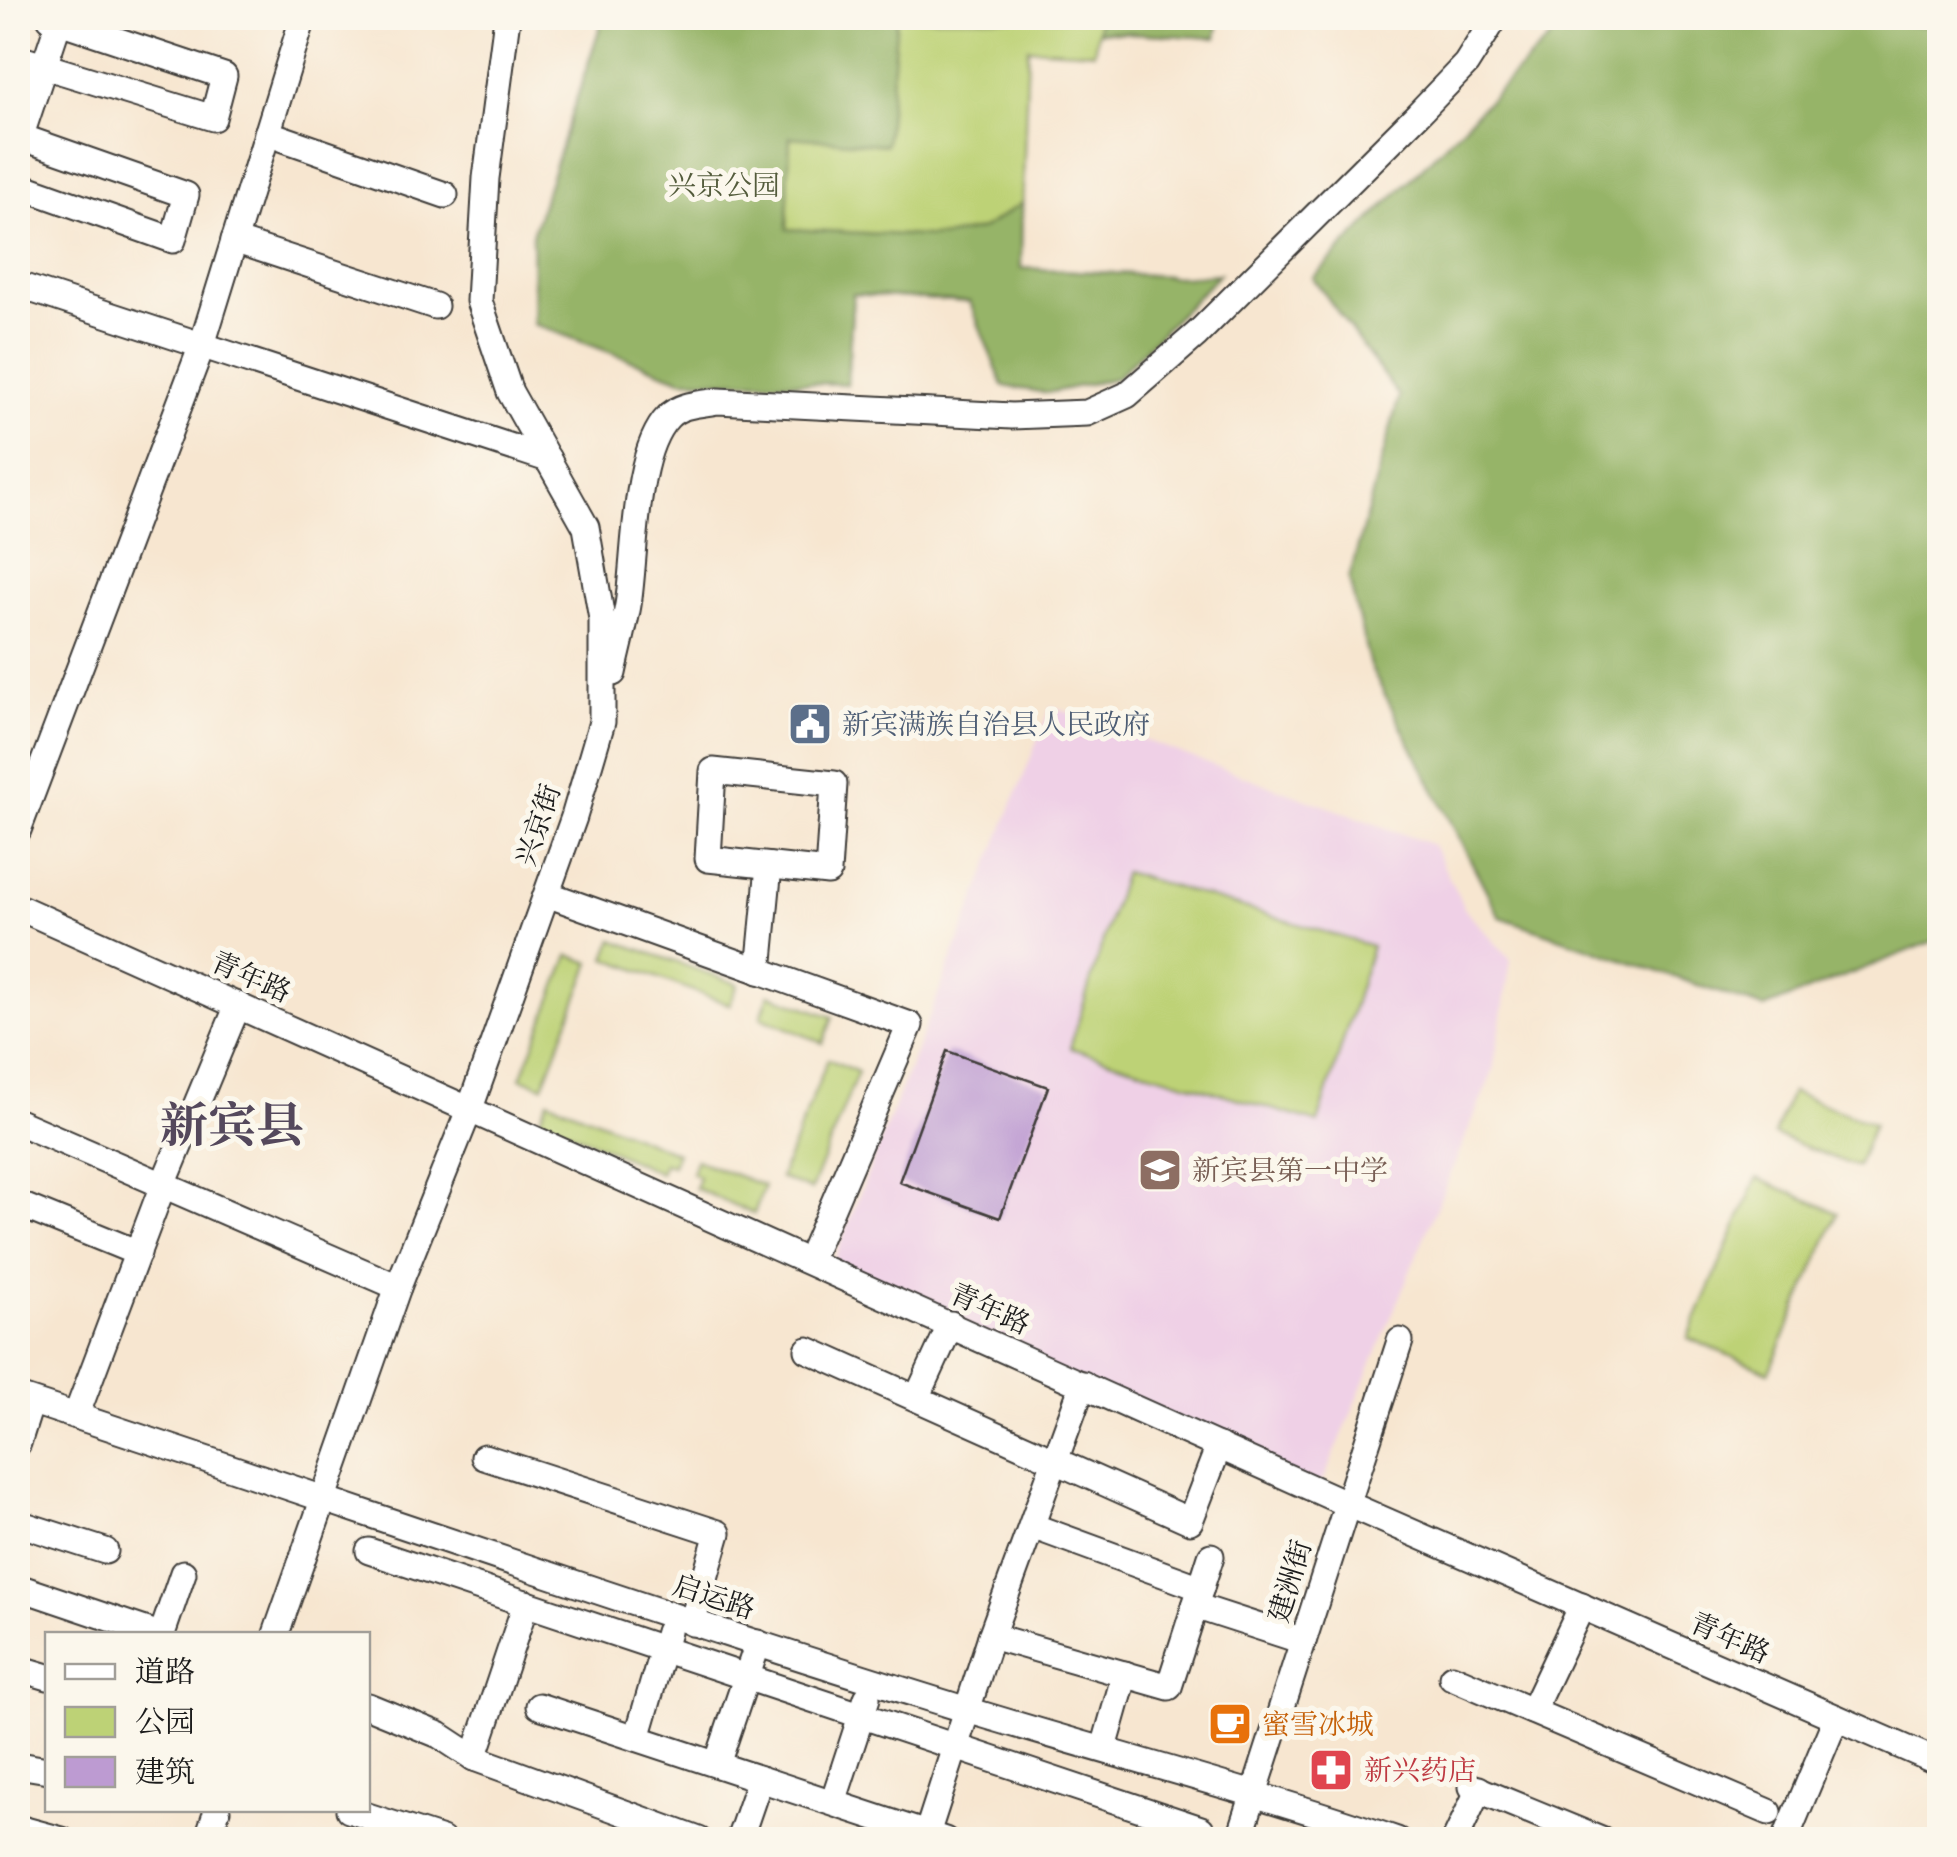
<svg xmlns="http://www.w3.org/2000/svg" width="1957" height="1857" viewBox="0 0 1957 1857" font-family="'IM FELL Great Primer','Noto Serif SC',serif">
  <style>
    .built { fill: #efd0e6 }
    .green { fill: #bdd276; stroke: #6c7749; stroke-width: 2.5 }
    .forest { fill: #96b467; stroke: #596842; stroke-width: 2.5 }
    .building { fill: #bd9bd2 }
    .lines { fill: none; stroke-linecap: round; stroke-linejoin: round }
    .minor-casing { stroke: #3d3a37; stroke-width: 29 }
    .minor { stroke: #fff; stroke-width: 25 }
    .labels { text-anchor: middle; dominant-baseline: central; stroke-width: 10; stroke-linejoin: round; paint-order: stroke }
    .park-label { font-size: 28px; fill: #545c3c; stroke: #fbf7ec }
    .service-label { font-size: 28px; fill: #4e5e75; stroke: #fbf7ec; text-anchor: start }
    .street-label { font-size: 28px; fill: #1c1c1c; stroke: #fbf7ec }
    .education-label { font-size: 28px; fill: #785e54; stroke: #fbf7ec; text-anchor: start }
    .food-label { font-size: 28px; fill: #c56008; stroke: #fbf7ec; text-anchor: start }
    .health-label { font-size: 28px; fill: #be3a42; stroke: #fbf7ec; text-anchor: start }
    .town-label { font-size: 48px; font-weight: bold; fill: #54485c; stroke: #fbf7ec }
  </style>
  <rect width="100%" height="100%" fill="#fbf7ec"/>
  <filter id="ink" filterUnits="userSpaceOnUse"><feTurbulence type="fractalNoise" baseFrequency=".01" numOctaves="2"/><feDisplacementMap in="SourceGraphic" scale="20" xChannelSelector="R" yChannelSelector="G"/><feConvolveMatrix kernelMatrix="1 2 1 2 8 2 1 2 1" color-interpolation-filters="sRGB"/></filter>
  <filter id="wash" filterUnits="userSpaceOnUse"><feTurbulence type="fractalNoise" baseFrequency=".0048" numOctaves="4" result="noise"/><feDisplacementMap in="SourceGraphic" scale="40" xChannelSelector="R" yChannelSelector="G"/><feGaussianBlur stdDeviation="2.25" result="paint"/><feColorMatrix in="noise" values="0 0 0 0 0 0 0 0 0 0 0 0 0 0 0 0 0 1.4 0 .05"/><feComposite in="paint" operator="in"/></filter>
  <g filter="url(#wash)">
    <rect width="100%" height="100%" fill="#f7e6d0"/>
    <path class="built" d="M 1051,706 L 1433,845 L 1464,908 L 1511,960 L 1493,1071 L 1319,1491 L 830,1270 Z"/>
    <g class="green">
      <path d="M 603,18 L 1219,18 L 1216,38 L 1098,31 L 1094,52 L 1028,48 L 1020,268 L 1185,277 L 1219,274 L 1116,378 L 1047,393 L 1003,386 L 970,302 L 853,294 L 847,384 L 682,379 L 534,324 L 532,235 Z"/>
      <path d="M 1124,872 L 1372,946 L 1318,1123 L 1070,1048 Z"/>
      <path d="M 613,940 L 738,984 L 730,1005 L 606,958 Z"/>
      <path d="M 569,955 L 591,963 L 543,1086 L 521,1078 Z"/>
      <path d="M 769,994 L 833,1017 L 823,1043 L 761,1017 Z"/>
      <path d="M 828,1059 L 858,1072 L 811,1190 L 780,1178 Z"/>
      <path d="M 1791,1092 L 1874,1124 L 1857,1167 L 1774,1135 Z"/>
      <path d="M 548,1100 L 677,1153 L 672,1165 L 664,1163 L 660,1173 L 540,1118 Z"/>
      <path d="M 696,1160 L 764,1186 L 754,1214 L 695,1188 L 699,1177 L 692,1173 Z"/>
      <path d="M 1757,1178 L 1838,1213 L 1769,1372 L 1688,1338 Z"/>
    </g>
    <g class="forest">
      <path d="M 603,18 L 897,18 L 886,145 L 790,137 L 787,229 L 944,237 L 982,229 L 1022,203 L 1021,268 L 1185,277 L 1219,274 L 1116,378 L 1047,393 L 1003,386 L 970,302 L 853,294 L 847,384 L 682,379 L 534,324 L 532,235 Z"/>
      <path d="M 1098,18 L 1219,18 L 1216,38 L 1098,31 Z"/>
      <path d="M 1570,18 L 1861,18 L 1939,28 L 1939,939 L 1764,1008 L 1500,917 L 1370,666 L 1349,579 L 1399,397 L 1313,278 Z"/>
    </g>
    <g id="blocks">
      <path class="building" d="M 947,1051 L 1048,1087 L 1000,1218 L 899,1182 Z"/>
    </g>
  </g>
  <g filter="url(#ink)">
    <use href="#blocks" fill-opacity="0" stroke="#3d3a37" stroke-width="2.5"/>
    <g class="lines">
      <defs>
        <g id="minor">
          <path d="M 18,58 L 213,118 L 224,76 L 50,18"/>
          <path d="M 267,133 L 445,195"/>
          <path d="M 18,136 L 186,195 L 173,240 L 18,185"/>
          <path d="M 18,144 L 60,18"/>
          <path d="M 234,240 L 435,306"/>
          <path d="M 18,285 L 548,459"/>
          <path d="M 613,673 C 618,650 624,628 628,605 C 636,556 633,453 668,417 C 680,404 701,404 718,401 L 1012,416 L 1087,413 L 1127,395 L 1197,334 L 1418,114 L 1466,64 L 1495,18"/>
          <path d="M 713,771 L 834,784 L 828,872 L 708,859 Z"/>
          <path d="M 18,830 L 201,348 L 303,18"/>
          <path d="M 547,894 L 910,1025 L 809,1261"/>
          <path d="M 18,907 L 1345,1503 L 1940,1763"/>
          <path d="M 759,971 L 769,866"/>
          <path d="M 18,1122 L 398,1287"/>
          <path d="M 18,1204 L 138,1253"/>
          <path d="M 808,1350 L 1190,1521 L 1219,1446"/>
          <path d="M 18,1397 C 333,1500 646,1611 964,1709 C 1108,1753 1254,1791 1397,1840"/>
          <path d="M 917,1398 L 951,1324"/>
          <path d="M 76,1416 L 163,1185 L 238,1005"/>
          <path d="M 18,1443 L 31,1402"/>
          <path d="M 484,1457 L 718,1533 L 692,1623"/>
          <path d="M 18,1523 L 105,1551"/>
          <path d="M 1032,1526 L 1201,1588"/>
          <path d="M 369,1551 L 1201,1829 L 1198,1840"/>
          <path d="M 18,1587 L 157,1634"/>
          <path d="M 1195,1606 L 1303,1641"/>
          <path d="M 162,1634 L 183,1573"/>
          <path d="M 276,1634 L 398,1287 L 470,1108 L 574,817 L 602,722 L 602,619 L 586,527 L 510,392 L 479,301 L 486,178 L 507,18"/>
          <path d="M 991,1636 L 1169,1687 L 1211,1556"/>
          <path d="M 18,1668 L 48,1677"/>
          <path d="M 1452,1677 L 1769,1812"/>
          <path d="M 368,1706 L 439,1735 L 474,1758 L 699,1840"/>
          <path d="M 539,1706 L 945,1840"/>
          <path d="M 1532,1711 L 1582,1606"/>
          <path d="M 637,1738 L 668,1632"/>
          <path d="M 1104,1748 L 1125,1674"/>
          <path d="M 474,1758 L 526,1603"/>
          <path d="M 717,1764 L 758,1643"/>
          <path d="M 18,1765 L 48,1770"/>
          <path d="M 1472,1787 L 1601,1840"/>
          <path d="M 833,1802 L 867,1698"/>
          <path d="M 349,1810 L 442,1840"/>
          <path d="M 18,1828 L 62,1840"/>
          <path d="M 207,1840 L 217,1810"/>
          <path d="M 739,1840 L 760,1779"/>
          <path d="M 925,1840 L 991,1636 L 1083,1384"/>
          <path d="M 1239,1840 L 1400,1341"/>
          <path d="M 1455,1840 L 1479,1789"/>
          <path d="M 1785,1840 L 1836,1718"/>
        </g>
      </defs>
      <use href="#minor" class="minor-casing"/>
      <use href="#minor" class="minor"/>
    </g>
  </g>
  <defs>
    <symbol id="civic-square" viewBox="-11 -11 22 22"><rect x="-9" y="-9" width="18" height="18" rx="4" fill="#5c6f8a" stroke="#fbf7ec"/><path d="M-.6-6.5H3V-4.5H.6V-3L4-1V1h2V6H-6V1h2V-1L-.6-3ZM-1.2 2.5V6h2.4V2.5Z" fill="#fff"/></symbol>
    <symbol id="school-square" viewBox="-11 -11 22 22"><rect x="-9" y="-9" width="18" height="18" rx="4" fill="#8d6e63" stroke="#fbf7ec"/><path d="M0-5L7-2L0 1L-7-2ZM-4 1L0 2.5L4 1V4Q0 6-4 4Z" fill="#fff"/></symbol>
    <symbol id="cafe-square" viewBox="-11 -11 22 22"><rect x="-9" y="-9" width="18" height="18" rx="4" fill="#e8710a" stroke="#fbf7ec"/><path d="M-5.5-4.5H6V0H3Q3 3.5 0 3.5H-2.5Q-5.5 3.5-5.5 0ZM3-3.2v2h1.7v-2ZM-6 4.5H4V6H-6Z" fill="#fff"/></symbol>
    <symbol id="pharmacy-square" viewBox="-11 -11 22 22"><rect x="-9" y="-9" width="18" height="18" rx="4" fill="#e0444e" stroke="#fbf7ec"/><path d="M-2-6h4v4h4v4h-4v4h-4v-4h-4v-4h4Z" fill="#fff"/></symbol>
  </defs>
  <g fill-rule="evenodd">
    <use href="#civic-square" x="785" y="699" width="50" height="50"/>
    <use href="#school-square" x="1135" y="1145" width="50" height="50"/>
    <use href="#cafe-square" x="1205" y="1699" width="50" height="50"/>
    <use href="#pharmacy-square" x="1306" y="1745" width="50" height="50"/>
  </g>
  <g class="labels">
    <g class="park-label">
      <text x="724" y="185">兴京公园</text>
    </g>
    <g class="service-label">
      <text x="842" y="724">新宾满族自治县人民政府</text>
    </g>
    <g class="street-label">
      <text transform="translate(538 825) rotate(-71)">兴京街</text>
      <text transform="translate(251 977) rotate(24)">青年路</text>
      <text transform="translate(990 1309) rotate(24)">青年路</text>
      <text transform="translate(1290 1581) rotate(-73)">建洲街</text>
      <text transform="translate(714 1597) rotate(18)">启运路</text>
      <text transform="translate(1730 1638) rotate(24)">青年路</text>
    </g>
    <g class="education-label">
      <text x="1192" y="1170">新宾县第一中学</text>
    </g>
    <g class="food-label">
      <text x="1262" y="1724">蜜雪冰城</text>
    </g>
    <g class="health-label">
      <text x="1364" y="1770">新兴药店</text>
    </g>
    <g class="town-label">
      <text x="232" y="1125">新宾县</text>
    </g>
  </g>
  <rect width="1957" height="1857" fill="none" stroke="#fbf7ec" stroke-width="60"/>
  <rect x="45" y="1632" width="325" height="180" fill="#fbf7ec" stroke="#a29f99" stroke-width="2.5"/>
  <rect x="65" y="1664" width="50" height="15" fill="#ffffff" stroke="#a29f99" stroke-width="2.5"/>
  <text x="135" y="1682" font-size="30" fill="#1c1c1c">道路</text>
  <rect x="65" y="1707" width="50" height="30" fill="#bdd276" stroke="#a29f99" stroke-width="2.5"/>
  <text x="135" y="1732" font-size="30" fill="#1c1c1c">公园</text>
  <rect x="65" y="1757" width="50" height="30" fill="#bd9bd2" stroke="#a29f99" stroke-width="2.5"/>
  <text x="135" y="1782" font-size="30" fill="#1c1c1c">建筑</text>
</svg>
